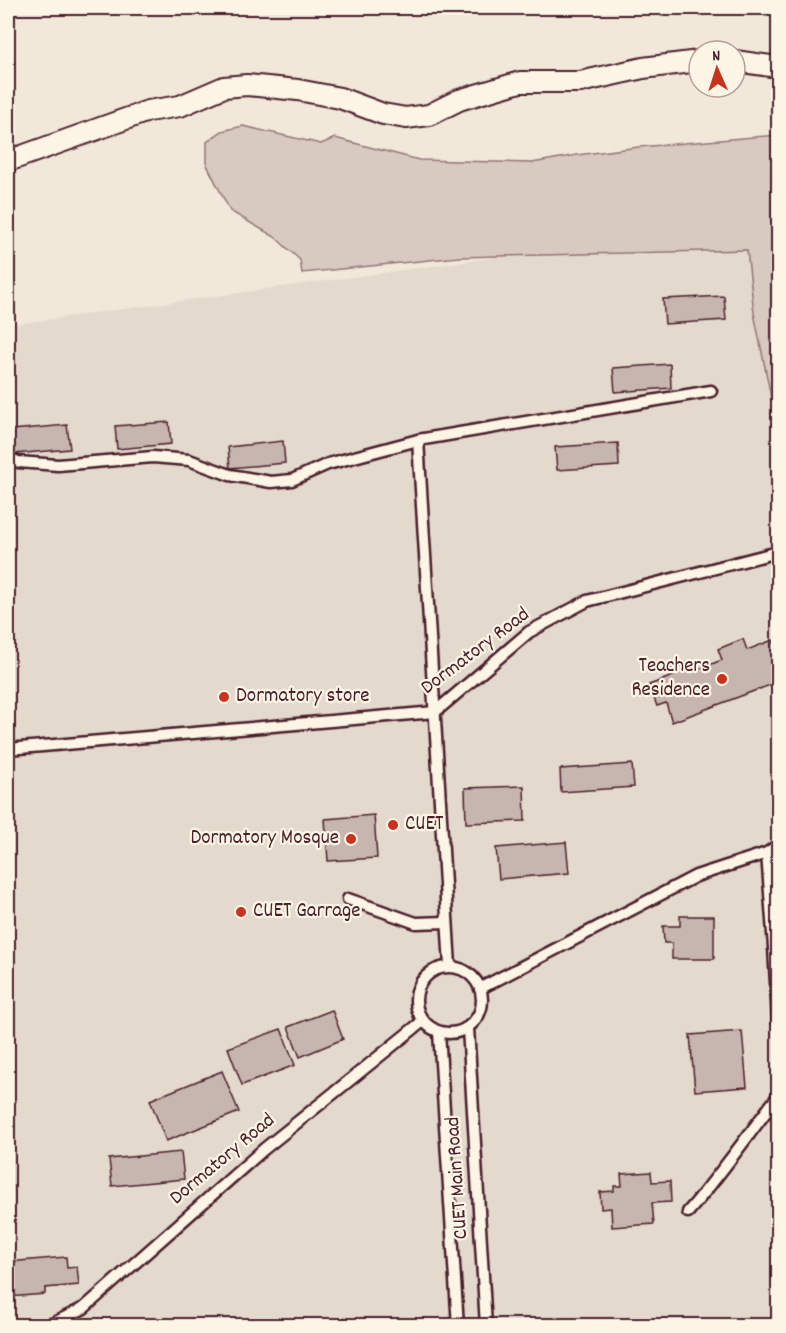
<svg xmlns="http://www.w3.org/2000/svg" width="786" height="1333" viewBox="0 0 786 1333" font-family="Dekko,sans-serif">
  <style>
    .built { fill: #e4d9cd }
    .green { fill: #d8cac0; stroke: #917476; stroke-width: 1.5 }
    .building { fill: #c7b6af; stroke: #4a1f2b; stroke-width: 1.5 }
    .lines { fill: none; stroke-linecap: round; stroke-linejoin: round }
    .lane-casing { stroke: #4a1f2b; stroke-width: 15 }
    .street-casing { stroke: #4a1f2b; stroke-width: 24 }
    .lane { stroke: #fcf5e5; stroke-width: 10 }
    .street { stroke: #fcf5e5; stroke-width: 20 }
    .poi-dot { fill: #c8321e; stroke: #fcf5e5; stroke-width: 2 }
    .labels { text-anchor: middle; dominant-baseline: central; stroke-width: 4.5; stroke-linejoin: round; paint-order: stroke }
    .street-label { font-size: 21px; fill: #4a1f2b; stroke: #fcf5e5 }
    .poi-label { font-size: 21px; fill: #4a1f2b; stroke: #fcf5e5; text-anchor: start }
  </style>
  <rect width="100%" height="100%" fill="#f1e8da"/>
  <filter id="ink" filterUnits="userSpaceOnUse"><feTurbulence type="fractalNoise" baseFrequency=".0167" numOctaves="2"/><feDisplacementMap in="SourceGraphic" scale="12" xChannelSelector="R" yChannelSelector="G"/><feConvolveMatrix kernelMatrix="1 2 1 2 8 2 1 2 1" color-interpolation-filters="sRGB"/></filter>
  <g filter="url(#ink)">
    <path class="built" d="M 778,218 L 778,1325 L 8,1325 L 8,325 Z"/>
    <path class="green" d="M 243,126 L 321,144 L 335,138 L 419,160 L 532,163 L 577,155 L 639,147 L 778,135 L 778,424 L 776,422 L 754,313 L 747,250 L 459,257 L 302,273 L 300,260 L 275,237 L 230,211 L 207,165 L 207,142 L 222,131 Z"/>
    <g class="building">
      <path d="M 724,296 L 726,320 L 665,324 L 663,299 Z"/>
      <path d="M 670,364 L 671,388 L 615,392 L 613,368 Z"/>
      <path d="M 169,422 L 171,444 L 117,449 L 115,426 Z"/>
      <path d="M 67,425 L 70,449 L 14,454 L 12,430 Z"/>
      <path d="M 283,441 L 285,463 L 230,468 L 228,447 Z"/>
      <path d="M 618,443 L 619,466 L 557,470 L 555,447 Z"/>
      <path d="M 743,639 L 747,650 L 773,640 L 778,655 L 778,682 L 672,722 L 666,703 L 657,706 L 649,685 L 673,676 L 670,669 L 692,661 L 696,670 L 722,660 L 718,649 Z"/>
      <path d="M 632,764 L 634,787 L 561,792 L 560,769 Z"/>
      <path d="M 524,786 L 525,821 L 466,823 L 465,788 Z"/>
      <path d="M 374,815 L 377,858 L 328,861 L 325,819 Z"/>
      <path d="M 566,842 L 569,873 L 499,879 L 496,848 Z"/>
      <path d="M 680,916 L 714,916 L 714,959 L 672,959 L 672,943 L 664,943 L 663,926 L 680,926 Z"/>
      <path d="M 332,1010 L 343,1039 L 300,1057 L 288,1027 Z"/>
      <path d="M 281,1029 L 295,1065 L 242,1085 L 228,1048 Z"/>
      <path d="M 742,1031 L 747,1087 L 695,1091 L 690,1035 Z"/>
      <path d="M 222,1071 L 239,1112 L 166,1141 L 150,1100 Z"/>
      <path d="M 181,1152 L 184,1179 L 112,1186 L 109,1159 Z"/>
      <path d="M 651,1172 L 652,1182 L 670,1181 L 671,1202 L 652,1203 L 654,1224 L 612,1227 L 611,1208 L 601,1209 L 600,1192 L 614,1191 L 614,1186 L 622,1186 L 621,1174 Z"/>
      <path d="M 66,1257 L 67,1268 L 77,1267 L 79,1285 L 45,1288 L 45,1294 L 8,1297 L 8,1262 Z"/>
    </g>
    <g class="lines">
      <defs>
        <g id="lane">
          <path d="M 418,440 L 450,966"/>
          <path d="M 8,458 L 18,462 L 58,465 L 153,457 L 189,460 L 230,475 L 271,482 L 292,480 L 328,464 L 418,440 L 711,391"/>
          <path d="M 8,749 L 435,712 L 529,632 L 587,601 L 778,552"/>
          <path d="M 767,853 L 774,947 L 778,1021"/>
          <path d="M 348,899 L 416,923 L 447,922"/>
          <circle cx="449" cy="1000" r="33"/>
          <path d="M 481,988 L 696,876 L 767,853 L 778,845"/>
          <path d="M 468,1028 L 486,1326"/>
          <path d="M 439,1032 L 458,1326"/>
          <path d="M 688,1212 C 720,1175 748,1135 778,1096"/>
          <path d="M 48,1326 L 84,1308 L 264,1149 L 350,1080 L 423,1021"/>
        </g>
        <g id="street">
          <path d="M 735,61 L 778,67"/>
          <path d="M 8,161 L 148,111 L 180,106 L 224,87 L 247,85 L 298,90 L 340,98 L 383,114 L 406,118 L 429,115 L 459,100 L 520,82 L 580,82 L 643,68 L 699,61"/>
        </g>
      </defs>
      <use href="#lane" class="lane-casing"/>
      <use href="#street" class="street-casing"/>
      <use href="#lane" class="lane"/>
      <use href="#street" class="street"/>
    </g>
  </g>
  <g class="poi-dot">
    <circle cx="722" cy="679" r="6"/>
    <circle cx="224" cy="697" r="6"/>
    <circle cx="393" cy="825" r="6"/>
    <circle cx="351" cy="839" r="6"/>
    <circle cx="241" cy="912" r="6"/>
  </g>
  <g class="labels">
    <g class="street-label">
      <text transform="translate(476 652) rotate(-37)">Dormatory Road</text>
      <text transform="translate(223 1160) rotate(-40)">Dormatory Road</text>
      <text transform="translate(458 1178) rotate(-94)">CUET Main Road</text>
    </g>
    <g class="poi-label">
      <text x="710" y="667" text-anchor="end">Teachers<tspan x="710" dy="24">Residence</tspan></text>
      <text x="236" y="697">Dormatory store</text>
      <text x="405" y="825">CUET</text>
      <text x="339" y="839" text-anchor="end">Dormatory Mosque</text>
      <text x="253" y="912">CUET Garrage</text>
    </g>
  </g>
  <rect width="786" height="1333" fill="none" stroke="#fcf5e5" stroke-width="30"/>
  <rect x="15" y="15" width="756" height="1303" fill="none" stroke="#4a1f2b" stroke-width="2" filter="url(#ink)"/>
  <g transform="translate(717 69) rotate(357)"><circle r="28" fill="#fcf5e5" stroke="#b59f9b" stroke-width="1.5"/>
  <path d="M0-4.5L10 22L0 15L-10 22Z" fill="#c8321e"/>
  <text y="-9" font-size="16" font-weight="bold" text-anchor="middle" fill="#4a1f2b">N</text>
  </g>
</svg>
